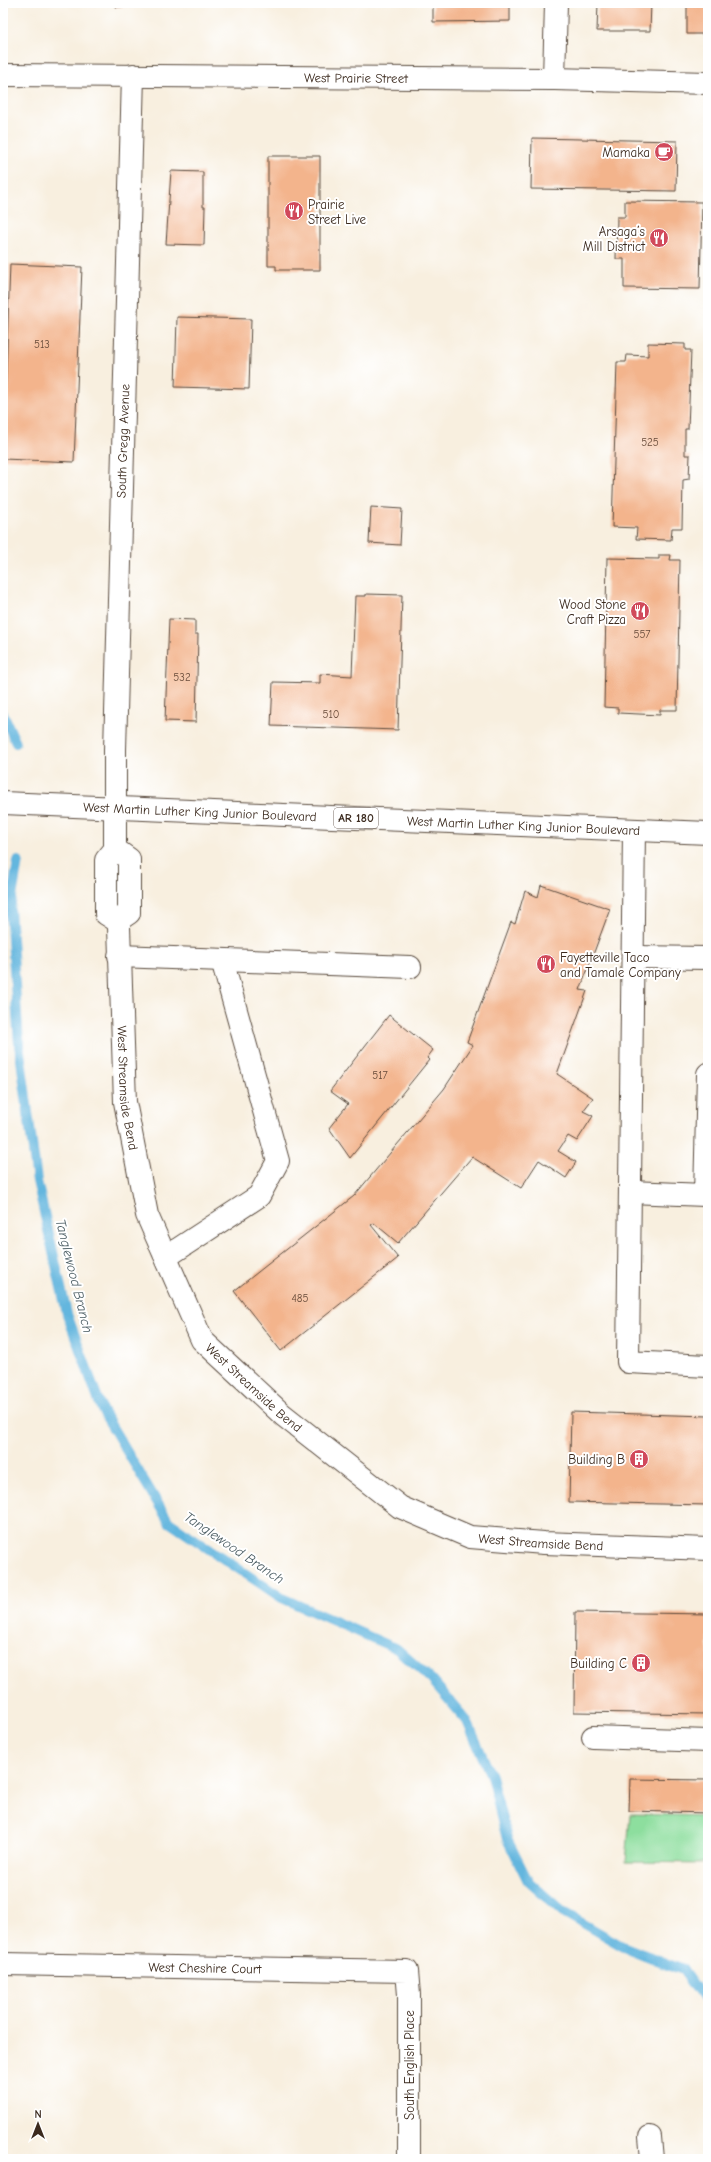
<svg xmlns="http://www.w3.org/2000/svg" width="711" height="2162" viewBox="0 0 711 2162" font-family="'Comic Neue',sans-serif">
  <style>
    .green { fill: #8dde9e; stroke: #64845e }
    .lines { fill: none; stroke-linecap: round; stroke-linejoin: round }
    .stream { stroke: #63b6de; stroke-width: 10 }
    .building { fill: #f3b48c }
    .minor-casing { stroke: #57483b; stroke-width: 24 }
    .major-casing { stroke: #57483b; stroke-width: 24 }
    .minor { stroke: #fff; stroke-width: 22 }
    .major { stroke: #fff; stroke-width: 22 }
    .labels { text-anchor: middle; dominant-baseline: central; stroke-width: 4; stroke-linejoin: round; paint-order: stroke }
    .number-label { font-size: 11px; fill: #694c3a }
    .shield { fill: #fff; stroke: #766a62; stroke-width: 1 }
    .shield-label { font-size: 12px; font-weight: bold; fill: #3b2a1e }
    .street-label { font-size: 13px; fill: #3b2a1e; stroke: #fff }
    .poi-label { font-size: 13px; fill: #3b2a1e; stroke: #fff; text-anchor: end }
    .water-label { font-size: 14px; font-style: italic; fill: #495b61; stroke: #fff }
  </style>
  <rect width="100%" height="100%" fill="#fff"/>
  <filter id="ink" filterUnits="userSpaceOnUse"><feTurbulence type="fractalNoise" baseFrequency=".025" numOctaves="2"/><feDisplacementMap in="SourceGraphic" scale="8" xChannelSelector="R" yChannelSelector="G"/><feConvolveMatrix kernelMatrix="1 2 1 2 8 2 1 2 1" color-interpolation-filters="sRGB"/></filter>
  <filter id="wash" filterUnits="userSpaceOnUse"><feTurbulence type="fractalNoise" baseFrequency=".012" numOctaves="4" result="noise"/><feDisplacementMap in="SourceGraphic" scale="16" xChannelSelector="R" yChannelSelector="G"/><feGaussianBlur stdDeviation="0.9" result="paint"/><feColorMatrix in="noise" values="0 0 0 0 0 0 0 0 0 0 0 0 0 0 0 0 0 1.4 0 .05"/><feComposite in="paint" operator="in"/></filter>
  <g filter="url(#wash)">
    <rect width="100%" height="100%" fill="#f8efdf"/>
    <path class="green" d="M 630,1814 L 708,1816 L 708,1863 L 626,1862 Z"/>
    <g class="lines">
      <g class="stream">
        <path d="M 3,714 L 16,743"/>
        <path d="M 18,861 L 10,909 L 19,1044 L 37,1181 L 67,1314 L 102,1410 L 169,1522 L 282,1598 L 397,1649 L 431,1679 L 467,1721 L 491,1776 L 507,1839 L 528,1881 L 563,1912 L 622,1946 L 683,1970 L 708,2005"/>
      </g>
    </g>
    <g id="blocks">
      <g class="building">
        <path d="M 115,3 L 170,3 L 170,4 L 115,7 Z"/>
        <path d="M 433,3 L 510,3 L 510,21 L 433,22 Z"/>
        <path d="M 598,3 L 651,3 L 650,31 L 597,31 Z"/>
        <path d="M 687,3 L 708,3 L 707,34 L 687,34 Z"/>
        <path d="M 532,138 L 677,141 L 676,191 L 531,189 Z"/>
        <path d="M 268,156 L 320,156 L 320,270 L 276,270 L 276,266 L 268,266 Z"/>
        <path d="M 171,171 L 203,172 L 203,207 L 205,207 L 204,245 L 166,244 Z"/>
        <path d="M 625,201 L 702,202 L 700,289 L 624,288 L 624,259 L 616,259 L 617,217 L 625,217 Z"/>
        <path d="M 10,264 L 82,267 L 74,462 L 3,459 Z"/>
        <path d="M 177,317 L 251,319 L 249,389 L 175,387 Z"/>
        <path d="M 648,343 L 685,344 L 685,350 L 691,350 L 688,429 L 685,429 L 685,455 L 690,455 L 689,479 L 683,480 L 682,528 L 672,528 L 671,540 L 636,539 L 637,528 L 612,527 L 617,362 L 626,362 L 627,355 L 648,356 Z"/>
        <path d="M 371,507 L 402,509 L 400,545 L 369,543 Z"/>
        <path d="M 659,555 L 671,555 L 670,560 L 680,560 L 677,710 L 660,710 L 660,715 L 618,713 L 618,708 L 604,707 L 607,558 L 659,559 Z"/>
        <path d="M 366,594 L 402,595 L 398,730 L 271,726 L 273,682 L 320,683 L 320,674 L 352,676 L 355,596 L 366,596 Z"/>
        <path d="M 169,619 L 195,620 L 195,634 L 198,634 L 196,722 L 165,721 Z"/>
        <path d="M 541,885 L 610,909 L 580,990 L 587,991 L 557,1074 L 593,1098 L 583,1111 L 593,1116 L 577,1141 L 568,1136 L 558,1151 L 576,1162 L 566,1178 L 539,1160 L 521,1188 L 472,1157 L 398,1243 L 374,1223 L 371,1225 L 398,1258 L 281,1351 L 234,1291 L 354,1196 L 444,1089 L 473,1045 L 467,1042 L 511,922 L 515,924 L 525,891 L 538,897 Z"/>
        <path d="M 389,1015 L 433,1050 L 427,1058 L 429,1060 L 350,1158 L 329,1128 L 348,1104 L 330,1091 Z"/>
        <path d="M 571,1412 L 708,1416 L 708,1505 L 569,1502 Z"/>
        <path d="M 575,1612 L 708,1614 L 708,1714 L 574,1712 Z"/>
        <path d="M 630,1779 L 708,1780 L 708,1813 L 629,1811 Z"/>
      </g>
    </g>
  </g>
  <g filter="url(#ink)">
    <use href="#blocks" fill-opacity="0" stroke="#57483b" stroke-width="1"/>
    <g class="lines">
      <defs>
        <g id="minor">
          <path id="s1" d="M 3,75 L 554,79 L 708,83"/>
          <path id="s2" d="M 133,75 L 115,750 L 115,849 L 106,860 L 106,914 L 117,921 L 119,927 L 125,1102 L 147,1215 L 202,1340 L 283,1415 L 400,1507 L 470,1537 L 544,1543 L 708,1549"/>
          <path d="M 554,79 L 556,3"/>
          <path d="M 634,830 L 628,1362 L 708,1366"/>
          <path d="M 115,849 L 129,859 L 129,913 L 117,921"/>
          <path d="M 119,956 L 410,967"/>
          <path d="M 633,957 L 708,958"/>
          <path d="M 630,1192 L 705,1195 L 708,1074"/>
          <path d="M 166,1257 L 259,1196 L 278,1161 L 222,960"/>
          <path d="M 593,1737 L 708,1741"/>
          <path id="s3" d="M 3,1964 L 407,1971 L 409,1995 L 409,2159"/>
          <path d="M 650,2137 L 652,2159"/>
        </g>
        <g id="major">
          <path id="s4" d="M 3,803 L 708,833"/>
        </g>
      </defs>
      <use href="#minor" class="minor-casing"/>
      <use href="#major" class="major-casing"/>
      <use href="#minor" class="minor"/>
      <use href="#major" class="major"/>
    </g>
  </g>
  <defs>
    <symbol id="cafe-disc" viewBox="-11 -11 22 22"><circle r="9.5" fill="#d1495b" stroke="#fff"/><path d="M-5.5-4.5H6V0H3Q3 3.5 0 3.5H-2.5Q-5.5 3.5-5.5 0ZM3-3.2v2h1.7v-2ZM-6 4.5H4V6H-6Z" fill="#fff"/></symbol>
    <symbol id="restaurant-disc" viewBox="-11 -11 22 22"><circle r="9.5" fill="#d1495b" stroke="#fff"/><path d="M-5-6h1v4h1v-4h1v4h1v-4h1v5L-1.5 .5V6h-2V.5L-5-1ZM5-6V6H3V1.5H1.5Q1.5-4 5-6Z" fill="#fff"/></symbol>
    <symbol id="building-disc" viewBox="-11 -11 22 22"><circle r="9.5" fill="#d1495b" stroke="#fff"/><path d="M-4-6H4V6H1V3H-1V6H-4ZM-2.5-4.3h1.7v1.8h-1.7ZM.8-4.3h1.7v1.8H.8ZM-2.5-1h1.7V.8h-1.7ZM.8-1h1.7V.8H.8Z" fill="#fff"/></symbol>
  </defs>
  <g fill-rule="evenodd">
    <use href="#cafe-disc" x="653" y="141" width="22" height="22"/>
    <use href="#restaurant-disc" x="283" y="200" width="22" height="22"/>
    <use href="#restaurant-disc" x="648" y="227" width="22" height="22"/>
    <use href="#restaurant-disc" x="629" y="600" width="22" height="22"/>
    <use href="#restaurant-disc" x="535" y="953" width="22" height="22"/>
    <use href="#building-disc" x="628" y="1448" width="22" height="22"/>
    <use href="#building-disc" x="630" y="1652" width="22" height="22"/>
  </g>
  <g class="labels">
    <g class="number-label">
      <text x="42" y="344">513</text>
      <text x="650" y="442">525</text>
      <text x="642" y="634">557</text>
      <text x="182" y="677">532</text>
      <text x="331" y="714">510</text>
      <text x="380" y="1075">517</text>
      <text x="300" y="1298">485</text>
    </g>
    <rect class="shield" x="334" y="808" width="44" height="20" rx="3"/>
    <g class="shield-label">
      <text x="356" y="818">AR 180</text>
    </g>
    <g class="street-label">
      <text stroke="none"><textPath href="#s1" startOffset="353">West Prairie Street</textPath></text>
      <text transform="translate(123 441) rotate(-88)">South Gregg Avenue</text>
      <text stroke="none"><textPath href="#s4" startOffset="197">West Martin Luther King Junior Boulevard</textPath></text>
      <text stroke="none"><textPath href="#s4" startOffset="521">West Martin Luther King Junior Boulevard</textPath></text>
      <text stroke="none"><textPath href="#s2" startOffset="1023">West Streamside Bend</textPath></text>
      <text stroke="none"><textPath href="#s2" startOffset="1359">West Streamside Bend</textPath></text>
      <text stroke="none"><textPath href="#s2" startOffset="1695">West Streamside Bend</textPath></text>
      <text stroke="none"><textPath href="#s3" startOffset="202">West Cheshire Court</textPath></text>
      <text transform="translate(409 2065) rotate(-90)">South English Place</text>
    </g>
    <g class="poi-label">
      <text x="650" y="152">Mamaka</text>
      <text x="308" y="204" text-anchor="start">Prairie<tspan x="308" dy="15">Street Live</tspan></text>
      <text x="645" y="231">Arsaga’s<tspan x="645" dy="15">Mill District</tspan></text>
      <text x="626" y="604">Wood Stone<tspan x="626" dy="15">Craft Pizza</tspan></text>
      <text x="560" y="957" text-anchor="start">Fayetteville Taco<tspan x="560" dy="15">and Tamale Company</tspan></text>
      <text x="625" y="1459">Building B</text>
      <text x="627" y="1663">Building C</text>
    </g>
    <g class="water-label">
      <text transform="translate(74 1276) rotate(76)">Tanglewood Branch</text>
      <text transform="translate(234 1548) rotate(34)">Tanglewood Branch</text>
    </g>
  </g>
  <rect width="711" height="2162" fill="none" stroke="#fff" stroke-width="16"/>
  <g transform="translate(38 2124)" stroke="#ffffff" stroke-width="3" paint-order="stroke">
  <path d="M0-3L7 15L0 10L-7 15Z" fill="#3b2a1e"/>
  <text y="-6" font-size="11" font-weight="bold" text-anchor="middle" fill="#3b2a1e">N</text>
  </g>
</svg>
